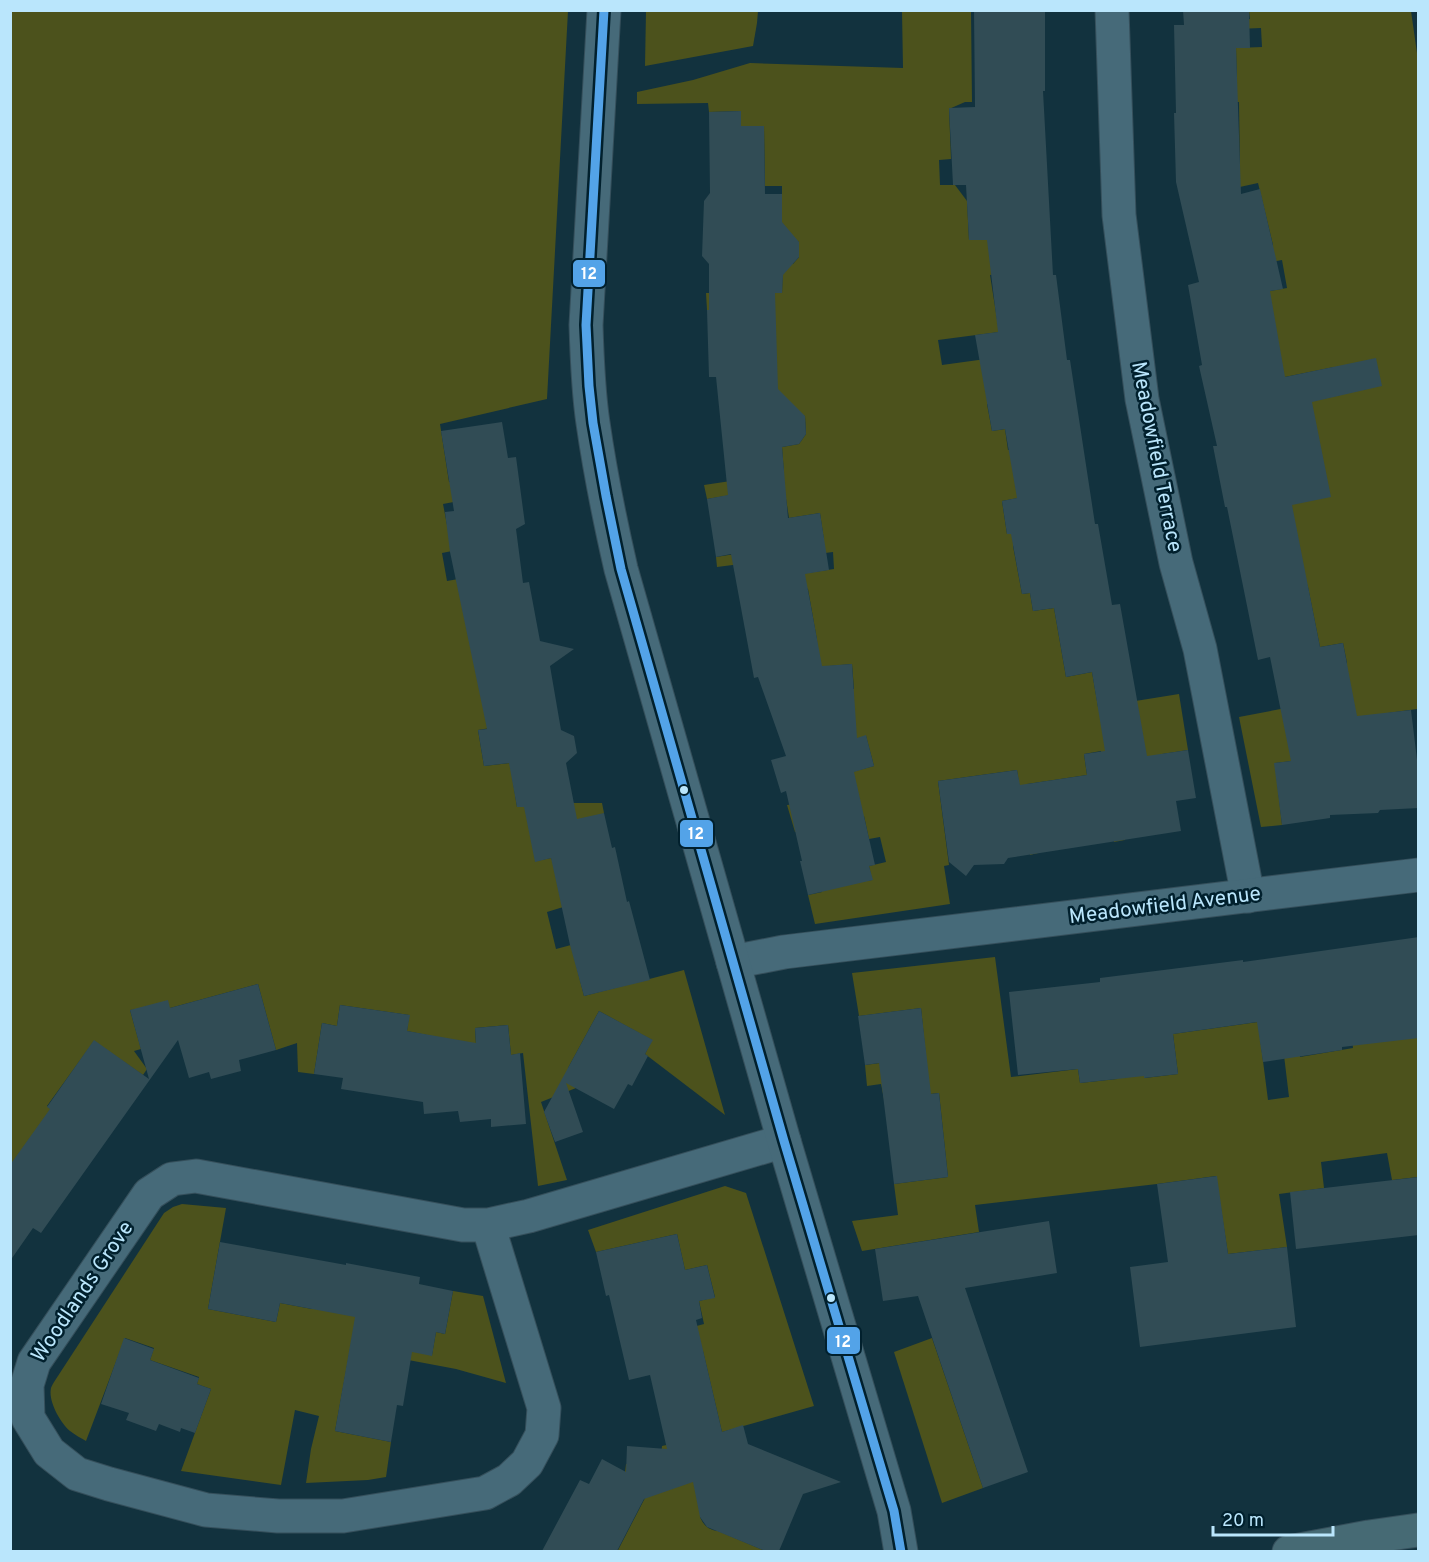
<svg xmlns="http://www.w3.org/2000/svg" width="1429" height="1562" viewBox="0 0 1429 1562" font-family="Overpass,sans-serif">
  <style>
    .green { fill: #4c521c }
    .building { fill: #314c55 }
    .lines { fill: none; stroke-linecap: round; stroke-linejoin: round }
    .minor-casing { stroke: #354f5b; stroke-width: 35 }
    .tertiary-casing { stroke: #354f5b; stroke-width: 35 }
    .primary-casing { stroke: #354f5b; stroke-width: 35 }
    .minor { stroke: #466a79; stroke-width: 33 }
    .tertiary { stroke: #466a79; stroke-width: 33 }
    .primary { stroke: #466a74; stroke-width: 33 }
    .bus-1-casing { stroke: #01202d; stroke-width: 14 }
    .bus-1 { stroke: #53a3e8; stroke-width: 9 }
    .bus-dot { fill: #bae6fc; stroke: #01202d; stroke-width: 2 }
    .labels { text-anchor: middle; dominant-baseline: central; stroke-width: 5; stroke-linejoin: round; paint-order: stroke }
    .street-label { font-size: 21px; fill: #bae6fc; stroke: #01202d }
    .line-badge { stroke: #01202d; stroke-width: 2 }
    .badge-label { font-size: 16px; text-anchor: middle; font-weight: bold; fill: #fff }
  </style>
  <rect width="100%" height="100%" fill="#12323e"/>
  <g class="green">
    <path d="M 11,11 L 568,11 L 547,399 L 440,424 L 449,482 L 477,478 L 480,497 L 443,504 L 452,551 L 442,553 L 447,581 L 481,575 L 503,726 L 478,730 L 484,766 L 510,763 L 517,807 L 573,803 L 602,803 L 604,813 L 536,861 L 551,858 L 573,904 L 547,912 L 556,949 L 571,945 L 584,996 L 684,970 L 725,1115 L 645,1054 L 652,1040 L 599,1011 L 568,1068 L 582,1076 L 576,1088 L 541,1102 L 567,1180 L 538,1186 L 523,1053 L 511,1055 L 508,1025 L 475,1028 L 476,1045 L 407,1031 L 409,1015 L 340,1005 L 337,1026 L 322,1023 L 314,1074 L 298,1072 L 297,1043 L 276,1050 L 258,984 L 170,1008 L 130,1010 L 141,1049 L 134,1051 L 147,1069 L 143,1075 L 94,1041 L 47,1106 L 56,1113 L 11,1165 Z"/>
    <path d="M 646,11 L 758,11 L 757,23 L 753,46 L 645,66 Z"/>
    <path d="M 902,11 L 971,11 L 972,102 L 965,102 L 949,109 L 951,159 L 939,160 L 940,185 L 955,185 L 967,201 L 969,240 L 992,239 L 1019,272 L 990,275 L 999,332 L 938,340 L 942,365 L 993,358 L 1000,401 L 987,404 L 992,431 L 1005,429 L 1008,450 L 1016,449 L 1024,497 L 1002,501 L 1007,534 L 1019,533 L 1013,546 L 1022,594 L 1030,593 L 1033,611 L 1054,608 L 1066,677 L 1092,672 L 1098,707 L 1179,694 L 1188,750 L 1162,754 L 1165,772 L 1116,780 L 1125,840 L 1114,842 L 1101,751 L 1084,754 L 1087,775 L 1027,784 L 1038,853 L 1030,855 L 1017,770 L 938,781 L 949,865 L 944,866 L 950,904 L 815,924 L 808,895 L 822,892 L 821,887 L 872,880 L 869,866 L 886,862 L 880,837 L 869,839 L 864,816 L 795,832 L 787,805 L 851,798 L 844,774 L 874,766 L 866,736 L 847,741 L 812,692 L 854,689 L 852,664 L 818,667 L 817,640 L 808,589 L 787,576 L 834,569 L 833,552 L 717,567 L 716,557 L 824,540 L 820,513 L 789,518 L 784,486 L 707,499 L 704,485 L 784,473 L 782,447 L 799,444 L 806,434 L 805,416 L 778,408 L 707,310 L 706,293 L 782,293 L 783,264 L 793,264 L 799,257 L 799,242 L 782,235 L 782,186 L 765,186 L 764,127 L 741,126 L 741,111 L 709,112 L 708,103 L 637,104 L 637,92 L 693,80 L 750,63 L 903,68 Z"/>
    <path d="M 1249,11 L 1411,11 L 1418,60 L 1418,720 L 1417,709 L 1388,713 L 1300,760 L 1275,763 L 1282,825 L 1261,827 L 1239,717 L 1328,700 L 1347,663 L 1343,643 L 1320,647 L 1308,587 L 1243,416 L 1340,395 L 1334,367 L 1270,380 L 1253,294 L 1287,288 L 1282,260 L 1230,270 L 1273,245 L 1258,183 L 1217,192 L 1240,170 L 1239,102 L 1208,102 L 1237,84 L 1236,48 L 1262,47 L 1261,28 L 1236,29 L 1236,20 L 1250,19 Z"/>
    <path d="M 995,957 L 1011,1077 L 1078,1069 L 1080,1083 L 1117,1079 L 1139,1035 L 1145,1078 L 1178,1074 L 1173,1034 L 1258,1022 L 1268,1100 L 1289,1097 L 1283,1047 L 1296,1031 L 1300,1057 L 1353,1048 L 1348,998 L 1418,1038 L 1418,1177 L 1392,1180 L 1387,1153 L 1321,1162 L 1324,1188 L 1279,1194 L 1287,1247 L 1228,1254 L 1216,1176 L 1157,1184 L 975,1205 L 979,1232 L 862,1251 L 852,1221 L 898,1215 L 894,1184 L 948,1177 L 939,1093 L 884,1099 L 881,1084 L 867,1086 L 865,1065 L 926,1057 L 921,1008 L 859,1016 L 852,973 Z"/>
    <path d="M 725,1186 L 746,1193 L 814,1406 L 722,1432 L 703,1351 L 678,1331 L 704,1324 L 699,1301 L 715,1297 L 707,1265 L 685,1270 L 677,1234 L 596,1252 L 588,1230 Z"/>
    <path d="M 182,1204 L 226,1208 L 208,1309 L 276,1322 L 280,1303 L 312,1309 L 315,1293 L 432,1355 L 436,1332 L 445,1334 L 453,1291 L 483,1296 L 506,1383 L 456,1369 L 350,1349 L 335,1431 L 391,1442 L 386,1477 L 368,1480 L 306,1483 L 311,1449 L 319,1416 L 295,1410 L 281,1485 L 181,1471 L 211,1389 L 197,1384 L 199,1377 L 150,1360 L 154,1348 L 125,1338 L 86,1441 C 81,1438 75,1435 70,1431 C 60,1422 48,1401 51,1388 C 52,1385 54,1382 56,1379 L 164,1213 L 173,1207 Z"/>
    <path d="M 932,1338 L 983,1488 L 942,1503 L 894,1352 Z"/>
    <path d="M 706,1436 L 700,1517 C 704,1526 709,1530 718,1531 L 765,1551 L 617,1552 L 645,1498 L 625,1472 L 626,1464 L 660,1466 L 662,1446 Z"/>
  </g>
  <g class="building">
    <path d="M 1045,10 L 1045,91 L 1043,91 L 1053,275 L 1056,275 L 1067,360 L 1070,360 L 1095,524 L 1098,524 L 1112,605 L 1120,604 L 1147,756 L 1188,750 L 1196,798 L 1176,801 L 1181,831 L 1008,858 L 1004,864 L 974,865 L 966,876 L 949,862 L 938,781 L 1017,770 L 1020,785 L 1087,775 L 1084,754 L 1105,751 L 1092,672 L 1066,677 L 1054,608 L 1033,611 L 1030,593 L 1022,594 L 1011,534 L 1007,534 L 1002,501 L 1017,498 L 1005,429 L 992,431 L 975,335 L 998,332 L 987,240 L 969,240 L 966,185 L 953,185 L 949,108 L 975,107 L 974,11 Z"/>
    <path d="M 1183,10 L 1249,10 L 1250,48 L 1236,48 L 1241,194 L 1260,189 L 1283,289 L 1270,291 L 1285,377 L 1376,358 L 1382,386 L 1312,402 L 1331,497 L 1292,505 L 1320,647 L 1343,643 L 1357,716 L 1411,710 L 1419,776 L 1419,808 L 1380,810 L 1378,813 L 1330,815 L 1330,818 L 1282,825 L 1274,763 L 1291,761 L 1270,657 L 1258,660 L 1227,507 L 1225,507 L 1213,446 L 1217,446 L 1199,366 L 1202,365 L 1188,285 L 1199,282 L 1176,182 L 1174,113 L 1176,113 L 1174,25 L 1184,25 Z"/>
    <path d="M 741,111 L 741,126 L 764,126 L 765,194 L 782,194 L 782,222 L 799,242 L 799,257 L 783,275 L 782,293 L 775,293 L 778,389 L 805,416 L 806,434 L 799,444 L 782,447 L 788,518 L 820,513 L 829,570 L 805,574 L 822,666 L 852,664 L 857,738 L 866,735 L 874,766 L 854,772 L 875,865 L 869,866 L 873,880 L 808,895 L 800,861 L 802,861 L 786,791 L 781,793 L 771,760 L 786,756 L 758,677 L 754,678 L 731,554 L 716,557 L 707,499 L 728,495 L 716,377 L 709,377 L 707,310 L 709,310 L 709,264 L 702,256 L 704,201 L 710,193 L 709,112 Z"/>
    <path d="M 502,422 L 508,458 L 516,457 L 525,524 L 516,529 L 523,583 L 529,582 L 540,641 L 574,649 L 550,666 L 561,730 L 574,736 L 577,753 L 566,763 L 577,819 L 604,813 L 612,848 L 615,847 L 627,902 L 629,901 L 650,980 L 584,996 L 570,945 L 551,858 L 535,862 L 524,807 L 517,807 L 509,763 L 484,766 L 478,730 L 487,729 L 450,552 L 445,512 L 454,511 L 441,431 Z"/>
    <path d="M 1419,937 L 1419,1038 L 1342,1047 L 1342,1050 L 1263,1062 L 1257,1022 L 1173,1034 L 1178,1074 L 1144,1078 L 1144,1076 L 1080,1083 L 1078,1069 L 1018,1075 L 1009,992 L 1100,982 L 1100,978 L 1243,960 L 1243,962 Z"/>
    <path d="M 258,984 L 276,1050 L 239,1060 L 241,1071 L 211,1079 L 209,1072 L 189,1078 L 178,1040 L 41,1233 L 33,1228 L 10,1261 L 10,1165 L 50,1109 L 47,1107 L 94,1040 L 149,1079 L 130,1010 L 168,1000 L 170,1008 Z"/>
    <path d="M 340,1005 L 410,1015 L 407,1031 L 476,1043 L 475,1028 L 508,1025 L 511,1055 L 520,1053 L 526,1124 L 491,1127 L 491,1119 L 460,1122 L 458,1111 L 424,1114 L 423,1102 L 341,1089 L 343,1078 L 314,1074 L 322,1023 L 337,1026 Z"/>
    <path d="M 921,1008 L 931,1094 L 939,1093 L 948,1177 L 894,1184 L 879,1063 L 865,1065 L 858,1016 Z"/>
    <path d="M 599,1011 L 653,1040 L 645,1054 L 648,1056 L 632,1086 L 628,1084 L 614,1109 L 566,1083 L 583,1132 L 555,1142 L 544,1112 Z"/>
    <path d="M 1217,1176 L 1228,1254 L 1287,1247 L 1296,1327 L 1140,1347 L 1130,1267 L 1168,1262 L 1157,1184 Z"/>
    <path d="M 1419,1177 L 1419,1235 L 1296,1249 L 1290,1192 Z"/>
    <path d="M 1049,1221 L 1057,1273 L 965,1288 L 1028,1472 L 983,1488 L 918,1296 L 883,1301 L 875,1249 Z"/>
    <path d="M 677,1234 L 685,1270 L 707,1265 L 715,1298 L 699,1301 L 702,1318 L 696,1320 L 722,1432 L 743,1425 L 748,1444 L 841,1482 L 803,1494 L 779,1551 L 765,1551 L 707,1527 L 700,1517 L 693,1482 L 644,1499 L 617,1551 L 542,1551 L 580,1480 L 589,1484 L 602,1459 L 626,1472 L 627,1446 L 667,1449 L 650,1375 L 629,1380 L 609,1295 L 606,1296 L 596,1252 Z"/>
    <path d="M 220,1242 L 346,1265 L 346,1263 L 420,1277 L 419,1284 L 453,1291 L 445,1334 L 436,1332 L 432,1356 L 412,1352 L 403,1406 L 397,1405 L 391,1442 L 335,1431 L 355,1317 L 280,1303 L 276,1322 L 208,1309 Z"/>
    <path d="M 124,1338 L 154,1349 L 150,1360 L 199,1378 L 197,1384 L 211,1389 L 195,1433 L 181,1428 L 180,1432 L 159,1424 L 156,1431 L 126,1420 L 129,1413 L 101,1404 Z"/>
  </g>
  <g class="lines">
    <defs>
      <g id="minor">
        <path d="M 1112,10 L 1119,215 L 1142,399 L 1176,563 L 1200,649 L 1248,896"/>
        <path d="M 733,962 L 784,952 L 1418,875"/>
        <path d="M 488,1225 L 544,1408 L 542,1435 L 527,1463 L 509,1480 L 485,1493 L 343,1516 L 278,1516 L 206,1510 L 109,1484 L 77,1474 L 49,1452 L 28,1418 L 27,1385 L 34,1362 L 149,1194 L 172,1179 L 196,1176 L 463,1225 L 488,1225 L 529,1216 L 784,1141"/>
      </g>
      <path id="tertiary" d="M 604,10 L 586,325 C 587,358 588,390 593,423 C 600,472 610,521 621,569 L 784,1141 L 894,1511 L 901,1552"/>
      <path id="primary" d="M 1289,1552 L 1369,1537 L 1418,1530"/>
    </defs>
    <use href="#minor" class="minor-casing"/>
    <use href="#tertiary" class="tertiary-casing"/>
    <use href="#primary" class="primary-casing"/>
    <use href="#minor" class="minor"/>
    <use href="#tertiary" class="tertiary"/>
    <use href="#primary" class="primary"/>
    <defs>
      <path id="bus-1" d="M 604,10 L 586,325 L 589,386 L 593,423 L 606,496 L 621,569 L 784,1141 L 894,1511 L 901,1552"/>
    </defs>
    <use href="#bus-1" class="bus-1-casing"/>
    <use href="#bus-1" class="bus-1"/>
  </g>
  <g class="bus-dot">
    <circle cx="684" cy="790" r="5"/>
    <circle cx="831" cy="1298" r="5"/>
  </g>
  <g class="labels">
    <g class="street-label">
      <text transform="translate(1156 457) rotate(79)">Meadowfield Terrace</text>
      <text transform="translate(1165 906) rotate(-7)">Meadowfield Avenue</text>
      <text transform="translate(83 1292) rotate(-56)">Woodlands Grove</text>
    </g>
  </g>
  <g class="line-badge">
    <rect x="572" y="259" width="34" height="29" rx="6" fill="#53a3e8"/>
    <rect x="679" y="819" width="35" height="29" rx="6" fill="#53a3e8"/>
    <rect x="826" y="1326" width="35" height="29" rx="6" fill="#53a3e8"/>
  </g>
  <g class="badge-label">
    <text x="589" y="279">12</text>
    <text x="696" y="839">12</text>
    <text x="843" y="1347">12</text>
  </g>
  <rect width="1429" height="1562" fill="none" stroke="#bae6fc" stroke-width="24"/>
  <path d="M1213 1526v9h120v-9" fill="none" stroke="#bae6fc" stroke-width="3"/>
  <text x="1222" y="1526" font-size="18" fill="#bae6fc" stroke="#01202d" stroke-width="4.5" paint-order="stroke">20 m</text>
</svg>
